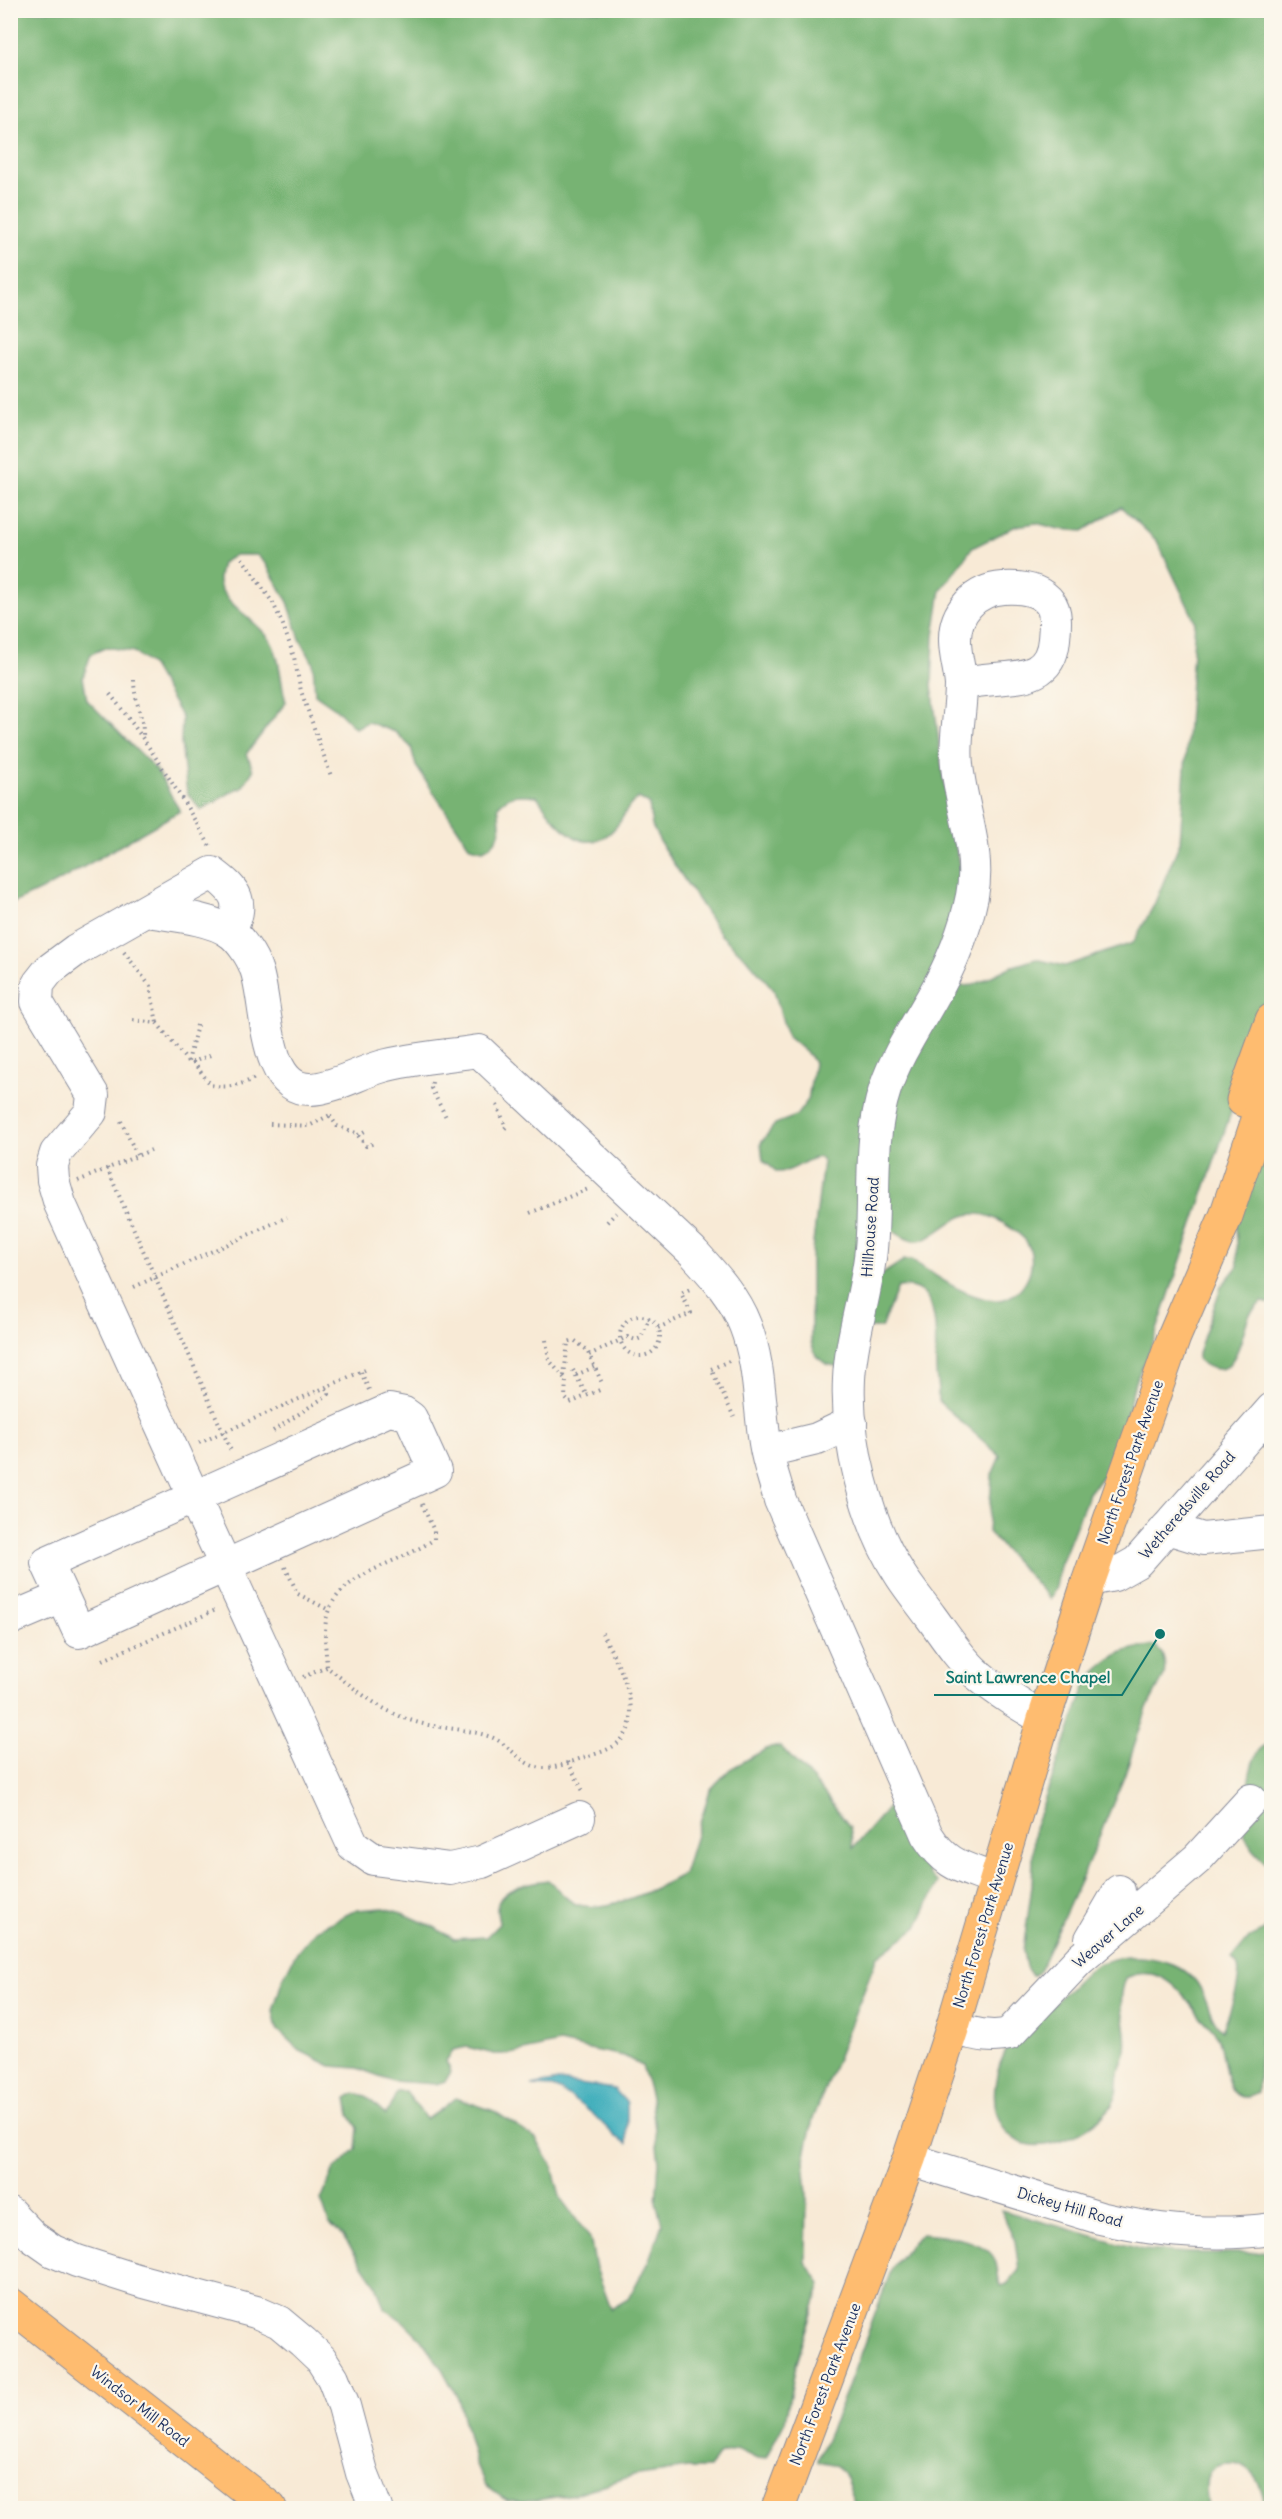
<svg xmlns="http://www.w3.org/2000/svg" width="1282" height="2519" viewBox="0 0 1282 2519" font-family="Delius,sans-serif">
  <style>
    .forest { fill: #77b373; stroke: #497168; stroke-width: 1.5 }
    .water { fill: #3eadbb; stroke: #2c6e8c; stroke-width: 1.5 }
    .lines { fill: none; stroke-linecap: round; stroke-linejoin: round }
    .minor-casing { stroke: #8a8c9a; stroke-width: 34 }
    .major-casing { stroke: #8a8c9a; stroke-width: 35 }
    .path { stroke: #8a8c9a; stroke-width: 4; stroke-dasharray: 1.5 4.5; stroke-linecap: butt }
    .minor { stroke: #fff; stroke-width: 32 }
    .major { stroke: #febc70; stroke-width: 33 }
    .labels { text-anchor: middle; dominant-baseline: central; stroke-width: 4.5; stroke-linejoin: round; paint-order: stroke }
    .street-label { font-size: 15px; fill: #1b2f5e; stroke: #fbf7ec }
    .leader { fill: none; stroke: #0f766e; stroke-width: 2 }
    .callout-dot { fill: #0f766e; stroke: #fbf7ec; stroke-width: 2 }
    .callout-label { font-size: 16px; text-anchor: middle; font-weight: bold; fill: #0f766e; stroke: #fbf7ec; stroke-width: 4.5; stroke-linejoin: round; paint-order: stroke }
  </style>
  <rect width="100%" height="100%" fill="#fbf7ec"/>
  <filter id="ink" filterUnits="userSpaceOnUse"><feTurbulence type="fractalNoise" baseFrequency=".0167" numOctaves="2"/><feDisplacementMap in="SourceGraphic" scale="12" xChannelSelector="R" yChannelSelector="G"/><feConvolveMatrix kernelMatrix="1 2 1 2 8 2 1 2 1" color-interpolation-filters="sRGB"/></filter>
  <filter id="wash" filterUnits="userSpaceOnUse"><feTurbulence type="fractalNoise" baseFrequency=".008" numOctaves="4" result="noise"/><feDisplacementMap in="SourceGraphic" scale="24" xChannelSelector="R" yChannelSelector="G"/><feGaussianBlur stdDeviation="1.35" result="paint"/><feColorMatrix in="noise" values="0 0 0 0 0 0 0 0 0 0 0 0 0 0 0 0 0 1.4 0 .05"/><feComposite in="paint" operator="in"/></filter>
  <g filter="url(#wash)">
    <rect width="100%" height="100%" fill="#f8ead6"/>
    <g class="forest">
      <path d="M 10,11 L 1271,11 L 1271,994 L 1151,1348 L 1135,1382 L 1120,1439 L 1107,1470 L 1089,1493 L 1060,1566 L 1056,1587 L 1050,1599 L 988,1532 L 992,1475 L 1000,1456 L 938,1401 C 939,1389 936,1380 936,1368 C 934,1341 944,1281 898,1287 L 881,1328 L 862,1328 L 872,1281 L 904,1260 L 911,1260 C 935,1275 964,1297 993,1300 C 1021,1303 1042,1265 1026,1241 C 1022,1235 1011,1228 1005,1224 C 956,1191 937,1250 910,1240 C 899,1237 888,1227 879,1220 C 880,1186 876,1152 882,1119 C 891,1070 923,1025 945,981 L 962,986 L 974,985 L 1010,967 L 1036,959 L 1065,966 L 1133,943 L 1154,905 L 1180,842 L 1195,621 L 1157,541 L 1121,507 L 1083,531 L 1059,529 L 1036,523 L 1016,526 L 972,548 L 941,590 L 934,636 L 932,685 L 943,776 L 965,898 L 935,984 L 907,1037 L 893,1056 L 879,1094 L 873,1128 L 867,1243 L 845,1366 L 840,1367 L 826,1364 L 816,1356 L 811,1342 L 811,1259 L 823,1162 L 820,1157 C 802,1159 796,1172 777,1172 L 763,1160 L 761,1143 L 775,1124 L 796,1116 L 808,1100 L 814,1063 L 809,1055 L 787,1036 L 774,990 L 750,962 L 721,935 L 664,849 L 652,826 L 649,804 L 639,798 C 629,803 625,814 619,823 C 587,865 558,826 537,796 C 521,794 509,793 498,806 C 501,826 504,841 483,850 L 470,847 L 416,766 L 411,747 L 395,732 L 368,722 L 355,728 L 335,708 L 315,694 L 313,663 L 300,639 L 288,602 L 266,564 L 257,555 L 235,555 L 222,563 C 221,569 218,576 219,582 C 220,600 259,623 270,640 C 281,658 280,682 286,702 L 247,753 L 253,771 L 241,789 L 238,788 L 201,810 L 187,793 L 181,743 L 182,718 L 152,666 L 134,652 L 107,647 L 91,654 L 83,677 L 87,700 L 157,771 L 180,811 L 54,884 L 11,904 Z"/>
      <path d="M 1271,1119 L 1271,1304 L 1262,1302 C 1257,1306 1251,1311 1249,1316 C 1240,1338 1235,1390 1198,1360 L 1198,1353 L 1221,1287 L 1238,1266 L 1236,1223 Z"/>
      <path d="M 1156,1646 L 1162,1653 L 1165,1665 L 1164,1676 L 1147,1708 L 1124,1777 L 1084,1873 L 1038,1973 L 1032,1976 L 1026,1967 L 1023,1951 L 1032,1886 L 1034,1829 L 1086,1684 C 1107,1657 1122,1647 1156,1646 Z"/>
      <path d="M 1271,1742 L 1271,1867 C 1261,1857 1250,1849 1245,1835 C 1241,1823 1249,1769 1255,1757 C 1258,1749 1264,1746 1271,1742 Z"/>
      <path d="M 780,1746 L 814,1781 L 850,1827 L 853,1848 L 899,1795 L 930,1875 L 938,1883 L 917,1927 L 877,1957 L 813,2119 L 804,2159 L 807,2194 L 806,2262 L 821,2284 L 796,2365 L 785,2421 L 766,2457 L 757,2459 L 737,2449 L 718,2455 L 709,2468 L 688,2468 L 632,2476 L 575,2494 L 524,2502 L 507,2501 L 485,2485 L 474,2460 L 458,2398 L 442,2369 L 421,2339 L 404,2322 L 384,2308 L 376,2284 L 343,2236 L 329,2223 L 321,2200 L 333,2171 L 356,2149 L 358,2128 L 350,2115 L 347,2098 L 355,2093 L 366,2096 L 386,2115 L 397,2092 L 406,2092 L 426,2119 L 456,2098 L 494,2111 L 536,2139 L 552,2166 L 561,2199 L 590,2238 L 596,2268 L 611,2309 L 628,2299 L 649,2260 L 662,2224 L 656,2202 L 659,2162 L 651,2097 L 642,2066 L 624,2056 L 559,2043 L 511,2054 L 494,2054 L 467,2047 L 453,2050 L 446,2061 L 451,2072 L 445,2081 L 436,2084 L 393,2081 L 357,2068 L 331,2066 L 300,2051 L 277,2029 L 273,2011 L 282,1981 L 295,1955 L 316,1930 L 356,1910 L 384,1908 L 402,1913 L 434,1927 L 454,1939 L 486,1937 L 499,1924 C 499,1919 497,1914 497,1909 C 498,1887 531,1882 548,1880 C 557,1887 565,1900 576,1904 C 605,1915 658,1888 684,1874 L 710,1790 L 730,1769 L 766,1749 Z"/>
      <path d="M 1271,1921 L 1271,2011 L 1260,2039 L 1258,2093 C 1221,2113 1227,2055 1218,2037 C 1214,2030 1206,2023 1200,2016 C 1182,1991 1160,1962 1126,1978 C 1114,2010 1130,2023 1126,2050 C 1125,2057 1120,2064 1119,2072 C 1117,2084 1120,2090 1113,2103 C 1104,2118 1090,2127 1075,2135 C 1001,2173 974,2099 1011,2042 C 1030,2025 1049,2007 1068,1990 C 1076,1983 1083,1974 1092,1968 C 1119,1950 1172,1954 1194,1979 C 1208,1994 1207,2016 1222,2030 C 1228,2017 1242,1981 1238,1967 C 1237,1964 1234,1962 1232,1959 L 1250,1937 L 1263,1931 Z"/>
      <path d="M 1001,2210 L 1143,2250 L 1191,2253 L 1248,2253 L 1271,2250 L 1271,2508 L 1266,2508 C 1263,2497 1261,2482 1252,2473 C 1246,2467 1240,2464 1231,2464 C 1201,2463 1205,2486 1208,2508 L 858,2508 C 844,2487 852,2462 818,2462 L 818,2459 L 848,2387 L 892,2268 L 910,2244 L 922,2234 C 942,2236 983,2238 994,2258 C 998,2265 998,2278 1000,2286 L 1007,2284 L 1019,2270 L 1015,2241 Z"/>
    </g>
    <path class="water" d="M 558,2081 L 614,2089 L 627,2103 L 627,2143 L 616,2137 L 593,2114 L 560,2090 L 552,2087 L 531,2086 Z"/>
  </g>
  <g filter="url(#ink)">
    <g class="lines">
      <defs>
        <g id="minor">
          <path d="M 961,685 C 996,671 1050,692 1054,639 C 1055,628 1057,612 1050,603 C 1040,589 1020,587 1003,588 C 975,590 954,612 955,641 C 955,656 960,670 961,685 C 961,712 954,738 957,765 C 961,808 981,852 972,896 C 965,931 950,967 932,998 C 915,1028 896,1056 885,1089 C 868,1140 876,1196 871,1249 C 867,1293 851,1335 849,1379 C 846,1441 866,1523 901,1576 C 910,1590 921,1603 931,1617 C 945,1636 959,1658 977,1674 C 998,1692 1020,1705 1044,1719"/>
          <path d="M 147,911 C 171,915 210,918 230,932 C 241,940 252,957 256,969 C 268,1001 262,1089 310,1089 C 331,1089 359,1073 380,1067 C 412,1058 446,1056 479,1051 L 692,1251 C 713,1274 734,1296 745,1325 C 760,1363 759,1403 765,1443 C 768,1463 775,1481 780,1500 L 927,1835 C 947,1867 963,1867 996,1880"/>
          <path d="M 230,932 C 244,902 238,892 212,873 L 76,950 L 49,970 L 38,984 L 37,1002 L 93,1095 L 91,1112 L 56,1153 L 52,1166 L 53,1180 L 60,1204 L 353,1845 L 373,1859 L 450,1869 L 482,1862 L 579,1818"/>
          <path d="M 389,1410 L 404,1413 L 411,1418 L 435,1471 L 79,1632 L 47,1563 Z"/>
          <path d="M 767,1451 L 817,1439 L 851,1423"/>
          <path d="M 1167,1528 L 1203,1539 L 1272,1532"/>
          <path d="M 1089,1580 L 1114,1575 L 1137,1562 L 1272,1409"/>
          <path d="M 10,1619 L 62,1597"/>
          <path d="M 1091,1939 L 1119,1891"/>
          <path d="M 952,2029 C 972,2033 990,2039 1009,2034 L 1079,1960 L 1197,1859 L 1251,1800"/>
          <path d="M 909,2159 L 1100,2218 C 1156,2231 1215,2237 1272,2229"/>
          <path d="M 10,2213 L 33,2237 L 53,2251 L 77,2261 L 137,2280 L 256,2312 L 279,2322 L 303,2342 L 321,2359 L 333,2378 L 344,2406 L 362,2473 L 376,2508"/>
        </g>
        <g id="major">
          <path d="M 1243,1100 L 1272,1020"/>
          <path d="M 10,2304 L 270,2508"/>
          <path d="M 778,2508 L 909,2159 L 952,2029 L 1044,1719 L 1089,1580 L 1174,1337 L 1226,1216 L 1272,1078"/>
        </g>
      </defs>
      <use href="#minor" class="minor-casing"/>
      <use href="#major" class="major-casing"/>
      <g class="path">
        <path d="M 242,558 L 273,603 L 283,625 L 294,657 L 301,691 L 331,776"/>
        <path d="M 134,680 C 134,701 144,718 143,736"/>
        <path d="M 110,694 C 148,742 179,793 210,846"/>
        <path d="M 124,952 L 150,986 L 157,1023"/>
        <path d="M 133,1020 L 157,1023 L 188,1062"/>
        <path d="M 197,1025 L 188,1062 L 193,1062 L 213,1054"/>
        <path d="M 193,1062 L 211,1085 C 228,1089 241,1085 257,1077"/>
        <path d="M 432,1082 L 431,1088 L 446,1117"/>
        <path d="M 497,1105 L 506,1127 L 504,1129"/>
        <path d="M 330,1116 L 337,1126 L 356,1133 L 366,1146 L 375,1143"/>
        <path d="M 121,1121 L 137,1155"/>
        <path d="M 270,1124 L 309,1126 L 332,1114"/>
        <path d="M 358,1135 L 367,1130"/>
        <path d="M 107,1168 L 232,1453"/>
        <path d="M 78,1181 L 151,1150"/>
        <path d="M 530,1213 L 588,1189"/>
        <path d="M 607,1222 L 616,1213"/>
        <path d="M 134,1287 L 287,1217"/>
        <circle cx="640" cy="1336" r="20"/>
        <path d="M 658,1328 L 691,1313 L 681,1293 L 690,1289"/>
        <path d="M 546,1340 L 549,1360 L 566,1380 L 565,1398 L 570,1403 L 602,1389"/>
        <path d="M 589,1355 L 627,1337 L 636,1340 L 641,1338 L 649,1318"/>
        <path d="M 729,1361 L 711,1369 L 734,1417"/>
        <path d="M 573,1370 L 587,1396"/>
        <path d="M 361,1372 L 369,1390"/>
        <path d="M 576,1375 L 594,1367"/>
        <path d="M 564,1376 L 568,1342 L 574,1340 L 587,1350 L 602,1383"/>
        <path d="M 273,1431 L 329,1394 L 325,1386"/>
        <path d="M 199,1443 L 365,1370"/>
        <path d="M 422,1504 L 434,1531 L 434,1539 C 403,1563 338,1572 327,1616 C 323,1632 326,1651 327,1667 C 355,1689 381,1712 416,1722 C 439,1729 465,1728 488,1736 C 508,1742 519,1763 537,1767 C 553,1771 571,1761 586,1757 C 595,1754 607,1751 615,1745 C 651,1721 617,1662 602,1633"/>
        <path d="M 285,1567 L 298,1594 L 329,1610"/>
        <path d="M 103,1660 L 218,1609"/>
        <path d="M 303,1677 L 327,1667"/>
        <path d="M 568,1762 L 583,1791"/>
      </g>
      <use href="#minor" class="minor"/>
      <use href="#major" class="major"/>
    </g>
  </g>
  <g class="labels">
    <g class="street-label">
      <text transform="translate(870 1227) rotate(-86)">Hillhouse Road</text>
      <text transform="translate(1130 1462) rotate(-71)">North Forest Park Avenue</text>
      <text transform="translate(1187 1505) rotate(-49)">Wetheredsville Road</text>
      <text transform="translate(983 1925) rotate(-73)">North Forest Park Avenue</text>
      <text transform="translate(1108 1936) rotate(-41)">Weaver Lane</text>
      <text transform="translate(1070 2207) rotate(16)">Dickey Hill Road</text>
      <text transform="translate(825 2384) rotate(-69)">North Forest Park Avenue</text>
      <text transform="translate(140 2406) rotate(38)">Windsor Mill Road</text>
    </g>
  </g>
  <path class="leader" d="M1160 1634L1122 1695H934"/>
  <circle class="callout-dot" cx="1160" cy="1634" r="6"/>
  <g class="callout-label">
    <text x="1028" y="1683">Saint Lawrence Chapel</text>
  </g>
  <rect width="1282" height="2519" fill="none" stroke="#fbf7ec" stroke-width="36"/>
</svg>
